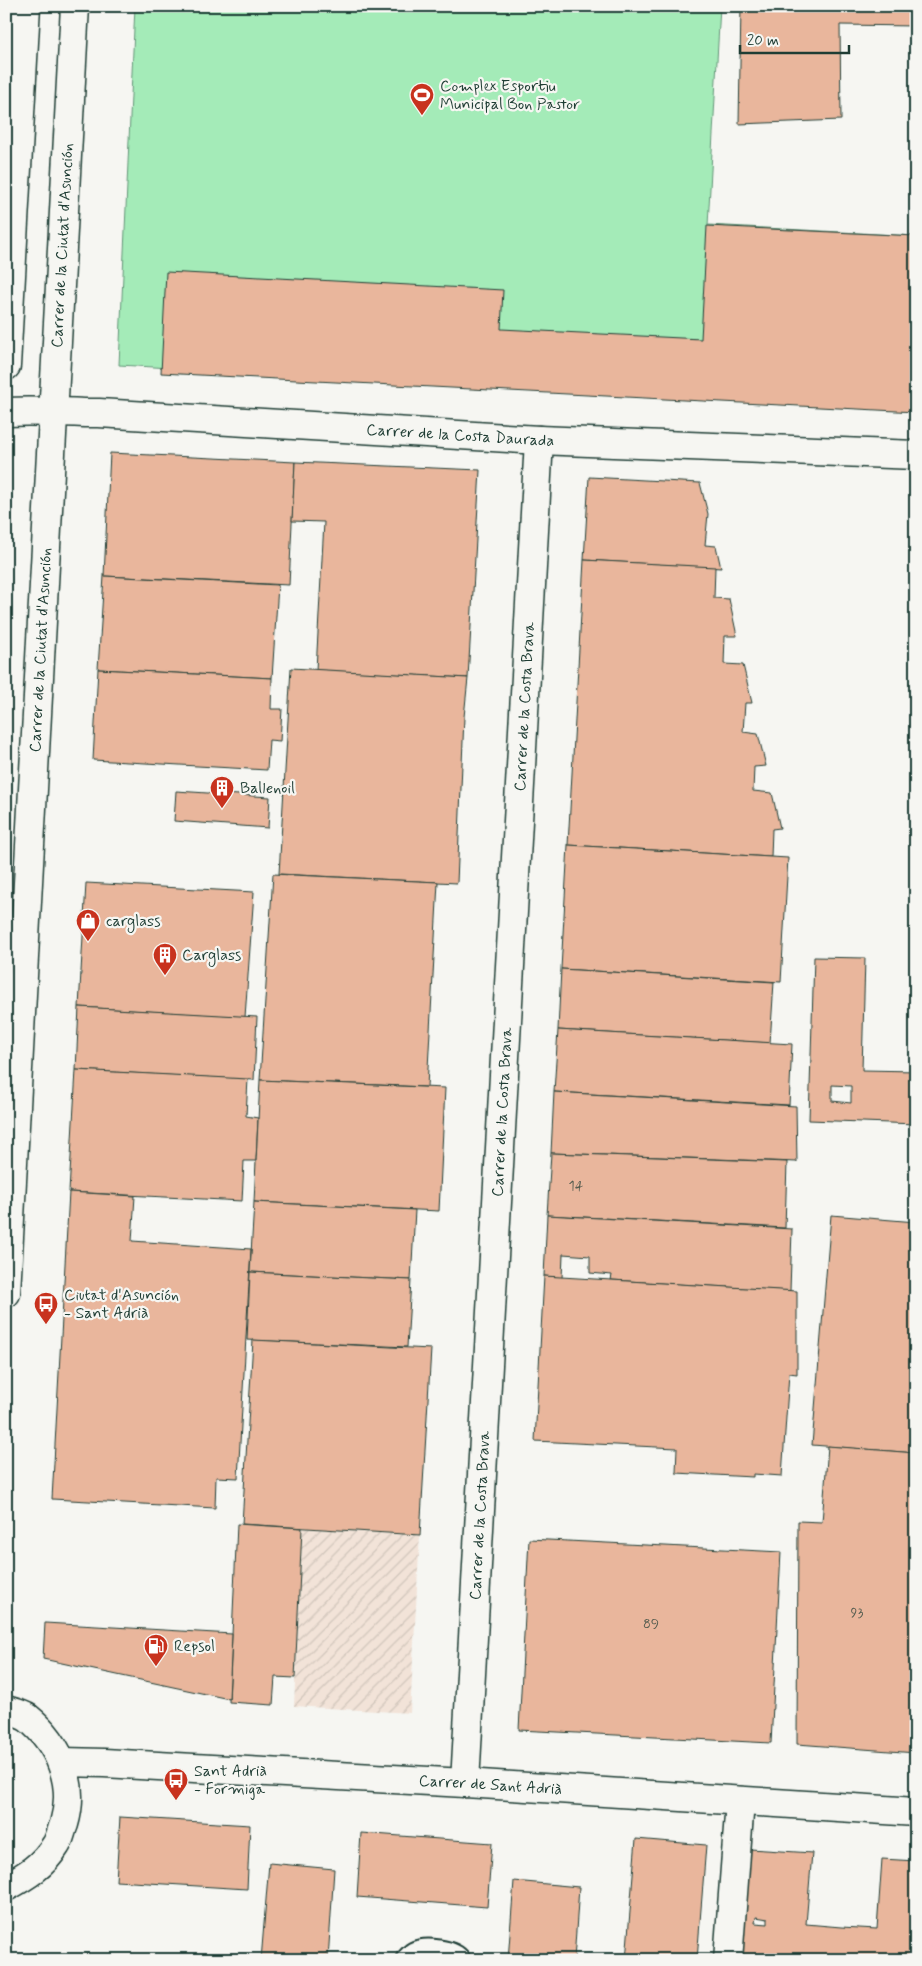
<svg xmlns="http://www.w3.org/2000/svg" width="922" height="1966" viewBox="0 0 922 1966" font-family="Mynerve,sans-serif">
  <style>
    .industrial { fill: url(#industrial-furrows) }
    .green { fill: #a4ebb8; stroke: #629476 }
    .building { fill: #e9b69c; stroke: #1f3d34; fill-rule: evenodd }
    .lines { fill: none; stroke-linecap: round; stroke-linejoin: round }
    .service-casing { stroke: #1f3d34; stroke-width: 24 }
    .minor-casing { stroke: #1f3d34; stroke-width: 31 }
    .tertiary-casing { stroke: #1f3d34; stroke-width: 31 }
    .service { stroke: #f6f6f2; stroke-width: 20 }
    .minor { stroke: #f6f6f2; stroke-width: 28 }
    .tertiary { stroke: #f6f6f2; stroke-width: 28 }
    .labels { text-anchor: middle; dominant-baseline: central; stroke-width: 4.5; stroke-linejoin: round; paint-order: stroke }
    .number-label { font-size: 14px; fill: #525b4e }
    .poi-label { font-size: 16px; fill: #1f3d34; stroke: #f6f6f2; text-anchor: start }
    .street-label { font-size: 16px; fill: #1f3d34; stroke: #f6f6f2 }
  </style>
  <defs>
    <pattern id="industrial-furrows" width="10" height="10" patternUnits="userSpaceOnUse" patternTransform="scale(1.25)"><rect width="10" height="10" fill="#f2e3d8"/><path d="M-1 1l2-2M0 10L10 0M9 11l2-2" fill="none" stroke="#cfc4ba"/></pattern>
  </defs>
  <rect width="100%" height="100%" fill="#f6f6f2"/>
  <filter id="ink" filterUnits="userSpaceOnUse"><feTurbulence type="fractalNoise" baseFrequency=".02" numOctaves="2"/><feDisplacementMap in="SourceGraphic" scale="10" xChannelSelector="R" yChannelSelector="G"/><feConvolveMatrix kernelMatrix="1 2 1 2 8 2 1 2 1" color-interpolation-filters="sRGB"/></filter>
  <g filter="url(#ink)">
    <path class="industrial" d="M 302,1528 L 420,1535 L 410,1713 L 294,1706 Z"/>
    <path class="green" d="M 135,6 L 720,6 L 708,225 L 916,236 L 916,411 L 119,365 Z"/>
    <g class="building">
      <path d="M 741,6 L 916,6 L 916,26 L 840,25 L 841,120 L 739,124 Z"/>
      <path d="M 707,226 L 916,236 L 916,412 L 161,373 L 166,272 L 503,290 L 501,329 L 701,339 Z"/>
      <path d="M 110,453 L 295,462 L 289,585 L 104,576 Z"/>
      <path d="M 295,462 L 480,470 L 468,678 L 316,670 L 324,522 L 292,521 Z"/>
      <path d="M 589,477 L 700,483 L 708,514 L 705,545 L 716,546 L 721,568 L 584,560 Z"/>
      <path d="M 584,560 L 715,567 L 714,598 L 729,599 L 737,636 L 725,636 L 724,664 L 743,665 L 752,703 L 745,703 L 743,732 L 758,734 L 766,766 L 754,767 L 753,791 L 772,793 L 780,828 L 772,829 L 771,857 L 568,845 Z"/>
      <path d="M 104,576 L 278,585 L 272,678 L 98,669 Z"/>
      <path d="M 291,668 L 468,678 L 464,717 L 457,883 L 279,874 Z"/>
      <path d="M 98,669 L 272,678 L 271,709 L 282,709 L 280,741 L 269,740 L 267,770 L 93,760 Z"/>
      <path d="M 176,791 L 270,797 L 268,828 L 174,821 Z"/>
      <path d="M 568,845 L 788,858 L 781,982 L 561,969 Z"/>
      <path d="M 273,874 L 438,882 L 427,1087 L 260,1080 Z"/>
      <path d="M 86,883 L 254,892 L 245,1017 L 79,1007 Z"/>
      <path d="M 814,957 L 865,958 L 862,1070 L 916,1071 L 916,1124 L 809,1120 ZM 832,1085 L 851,1086 L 851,1103 L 832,1101 Z"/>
      <path d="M 561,969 L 774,982 L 770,1043 L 558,1030 Z"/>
      <path d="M 79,1007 L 257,1017 L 254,1080 L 76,1070 Z"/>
      <path d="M 558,1030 L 792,1044 L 789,1105 L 554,1092 Z"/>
      <path d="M 76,1070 L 248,1079 L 246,1116 L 258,1118 L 256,1161 L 244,1161 L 242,1201 L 69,1192 Z"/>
      <path d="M 260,1080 L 445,1088 L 439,1211 L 254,1202 Z"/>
      <path d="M 554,1092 L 796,1106 L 797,1162 L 551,1153 Z"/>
      <path d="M 551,1153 L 787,1162 L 785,1228 L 547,1215 Z"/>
      <path d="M 69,1192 L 135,1196 L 132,1241 L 251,1249 L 238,1478 L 216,1477 L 215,1508 L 52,1499 Z"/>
      <path d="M 254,1202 L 415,1210 L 411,1280 L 250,1272 Z"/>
      <path d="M 547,1215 L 792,1229 L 790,1291 L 611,1280 L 612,1275 L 590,1273 L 590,1256 L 563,1254 L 562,1278 L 544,1276 Z"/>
      <path d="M 831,1215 L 916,1222 L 916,1453 L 812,1445 Z"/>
      <path d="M 250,1272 L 411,1280 L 407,1347 L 247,1340 Z"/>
      <path d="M 544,1276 L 797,1291 L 797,1374 L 789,1373 L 782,1476 L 753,1474 L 753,1477 L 676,1473 L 677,1448 L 535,1441 Z"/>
      <path d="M 253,1340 L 431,1349 L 420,1535 L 242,1524 Z"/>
      <path d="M 828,1446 L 916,1453 L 916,1753 L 797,1744 L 798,1521 L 822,1522 Z"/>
      <path d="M 237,1524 L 302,1528 L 295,1678 L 275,1677 L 273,1705 L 229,1702 Z"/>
      <path d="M 529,1539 L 781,1552 L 771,1743 L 519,1730 Z"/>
      <path d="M 45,1623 L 232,1634 L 229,1699 L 43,1659 Z"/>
      <path d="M 120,1817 L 250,1825 L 247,1889 L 116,1881 Z"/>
      <path d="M 361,1833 L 492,1843 L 487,1907 L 357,1897 Z"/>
      <path d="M 636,1839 L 706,1845 L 697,1960 L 626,1960 Z"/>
      <path d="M 750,1849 L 812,1853 L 806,1924 L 841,1927 L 877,1929 L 882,1859 L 916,1861 L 916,1930 L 914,1930 L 913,1936 L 916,1936 L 916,1960 L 742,1960 ZM 756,1917 L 768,1919 L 768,1924 L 755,1923 Z"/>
      <path d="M 269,1863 L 334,1869 L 328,1960 L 261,1960 Z"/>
      <path d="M 514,1881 L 579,1887 L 574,1960 L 508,1960 Z"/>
    </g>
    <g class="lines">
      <defs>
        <path id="service" d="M 406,1960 C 409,1957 412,1953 415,1952 C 425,1947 454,1950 460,1960"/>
        <g id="minor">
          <path d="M 6,366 L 26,6"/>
          <path id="s1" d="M 6,412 C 37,410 68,413 99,413 L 539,440 L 916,455"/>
          <path id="s2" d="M 6,1293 L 75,6"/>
          <path id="s3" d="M 63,1762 L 104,1763 L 465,1783 L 916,1812"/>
          <path id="s4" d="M 465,1783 L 539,440"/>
          <path d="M 728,1960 L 740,1801"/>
        </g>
        <path id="tertiary" d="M 6,1710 C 13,1712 22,1714 28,1718 C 60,1744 76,1784 64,1824 C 61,1831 60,1839 56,1845 C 43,1866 26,1876 6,1887"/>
      </defs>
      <use href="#service" class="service-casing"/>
      <use href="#minor" class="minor-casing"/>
      <use href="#tertiary" class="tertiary-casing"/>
      <use href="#service" class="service"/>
      <use href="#minor" class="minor"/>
      <use href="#tertiary" class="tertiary"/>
    </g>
  </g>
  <defs>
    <symbol id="stadium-pin" viewBox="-11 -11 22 30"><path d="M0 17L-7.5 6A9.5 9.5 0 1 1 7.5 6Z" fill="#c8321e" stroke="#f6f6f2"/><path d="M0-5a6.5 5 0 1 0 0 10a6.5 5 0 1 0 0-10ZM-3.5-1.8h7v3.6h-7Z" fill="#fff"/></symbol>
    <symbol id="building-pin" viewBox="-11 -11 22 30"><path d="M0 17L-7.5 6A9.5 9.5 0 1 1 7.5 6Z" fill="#c8321e" stroke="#f6f6f2"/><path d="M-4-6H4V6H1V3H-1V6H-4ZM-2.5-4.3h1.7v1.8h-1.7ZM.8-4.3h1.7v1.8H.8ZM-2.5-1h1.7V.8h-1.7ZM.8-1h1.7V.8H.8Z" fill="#fff"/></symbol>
    <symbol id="shop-pin" viewBox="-11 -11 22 30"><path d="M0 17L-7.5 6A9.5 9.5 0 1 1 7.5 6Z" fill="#c8321e" stroke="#f6f6f2"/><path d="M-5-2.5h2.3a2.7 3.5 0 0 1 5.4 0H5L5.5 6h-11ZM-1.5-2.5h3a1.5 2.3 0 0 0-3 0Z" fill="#fff"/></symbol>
    <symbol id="bus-pin" viewBox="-11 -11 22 30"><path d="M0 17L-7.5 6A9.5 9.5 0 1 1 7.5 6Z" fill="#c8321e" stroke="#f6f6f2"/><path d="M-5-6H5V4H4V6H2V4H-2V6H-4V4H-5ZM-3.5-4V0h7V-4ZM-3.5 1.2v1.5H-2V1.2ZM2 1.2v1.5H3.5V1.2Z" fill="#fff"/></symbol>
    <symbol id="fuel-pin" viewBox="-11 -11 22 30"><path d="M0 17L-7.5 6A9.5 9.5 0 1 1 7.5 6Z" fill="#c8321e" stroke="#f6f6f2"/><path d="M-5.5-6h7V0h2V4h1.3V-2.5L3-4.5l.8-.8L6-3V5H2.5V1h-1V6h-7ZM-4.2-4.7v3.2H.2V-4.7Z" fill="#fff"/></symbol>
  </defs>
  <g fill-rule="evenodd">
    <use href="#stadium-pin" x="408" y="81" width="28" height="38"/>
    <use href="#building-pin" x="208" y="774" width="28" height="38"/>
    <use href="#shop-pin" x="74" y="907" width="28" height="38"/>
    <use href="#building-pin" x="151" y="941" width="28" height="38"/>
    <use href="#bus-pin" x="32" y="1290" width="28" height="38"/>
    <use href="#fuel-pin" x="142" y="1632" width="28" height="38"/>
    <use href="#bus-pin" x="162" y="1766" width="28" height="38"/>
  </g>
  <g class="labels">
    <g class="number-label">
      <text x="576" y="1186">14</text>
      <text x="857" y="1613">93</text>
      <text x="651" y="1624">89</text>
    </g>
    <g class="poi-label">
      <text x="440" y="86">Complex Esportiu<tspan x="440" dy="18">Municipal Bon Pastor</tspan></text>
      <text x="240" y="788">Ballenoil</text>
      <text x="106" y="921">carglass</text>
      <text x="182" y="955">Carglass</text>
      <text x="64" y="1295">Ciutat d'Asunción<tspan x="64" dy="18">- Sant Adrià</tspan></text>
      <text x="174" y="1646">Repsol</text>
      <text x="194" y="1771">Sant Adrià<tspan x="194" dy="18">- Formiga</tspan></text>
    </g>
    <g class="street-label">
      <text stroke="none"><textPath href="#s2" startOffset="1049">Carrer de la Ciutat d'Asunción</textPath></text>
      <text stroke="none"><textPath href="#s1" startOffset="455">Carrer de la Costa Daurada</textPath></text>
      <text stroke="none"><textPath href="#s2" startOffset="644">Carrer de la Ciutat d'Asunción</textPath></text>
      <text stroke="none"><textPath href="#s4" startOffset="1078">Carrer de la Costa Brava</textPath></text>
      <text stroke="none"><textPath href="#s4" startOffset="672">Carrer de la Costa Brava</textPath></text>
      <text stroke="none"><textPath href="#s4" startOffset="268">Carrer de la Costa Brava</textPath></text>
      <text stroke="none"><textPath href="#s3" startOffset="428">Carrer de Sant Adrià</textPath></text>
    </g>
  </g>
  <rect width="922" height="1966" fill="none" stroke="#f6f6f2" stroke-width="25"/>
  <rect x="12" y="12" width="897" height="1941" fill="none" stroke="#1f3d34" stroke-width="2" filter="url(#ink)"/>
  <path d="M740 45v8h109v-8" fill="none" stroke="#1f3d34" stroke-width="2.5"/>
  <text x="747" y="45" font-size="15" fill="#1f3d34" stroke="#f6f6f2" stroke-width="4" paint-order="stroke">20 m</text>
</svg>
